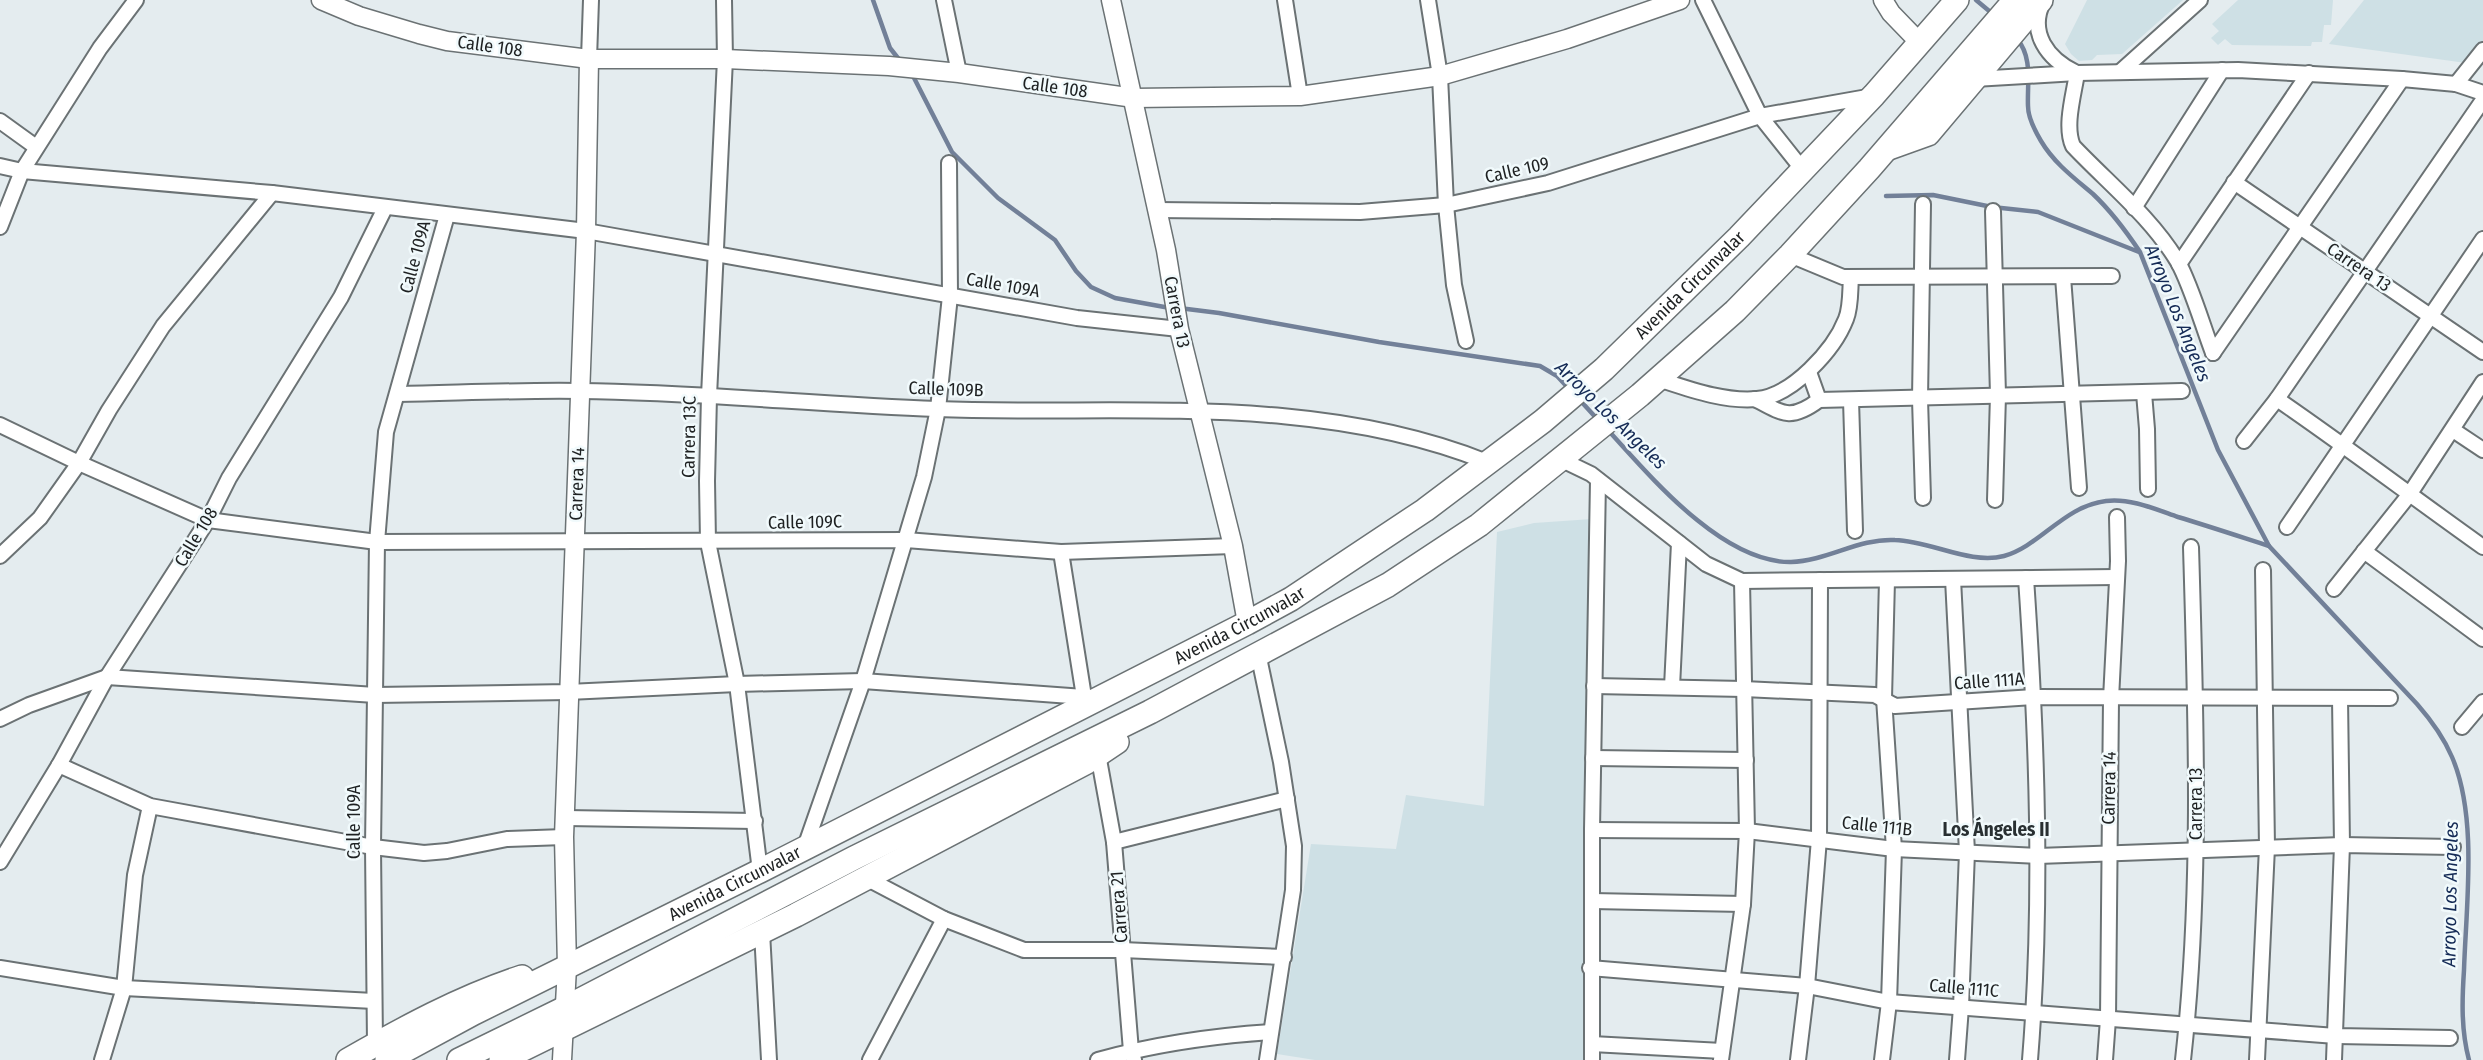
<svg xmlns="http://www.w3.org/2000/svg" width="2483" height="1060" viewBox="0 0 2483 1060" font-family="'Fira Sans Condensed',sans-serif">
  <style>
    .built { fill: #cee0e5 }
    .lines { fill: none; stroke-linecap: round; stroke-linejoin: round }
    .stream { stroke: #728098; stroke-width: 4.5 }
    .minor-casing { stroke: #6b7274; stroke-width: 18 }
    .tertiary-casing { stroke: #6b7274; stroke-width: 21 }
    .trunk-casing { stroke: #6b7274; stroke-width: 26 }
    .minor { stroke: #fff; stroke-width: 14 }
    .tertiary { stroke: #fff; stroke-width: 18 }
    .trunk { stroke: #fff; stroke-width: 23 }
    .labels { text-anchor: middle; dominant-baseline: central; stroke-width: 5; stroke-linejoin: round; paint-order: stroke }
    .street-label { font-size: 18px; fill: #1e2122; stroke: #f1fafc }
    .water-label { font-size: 19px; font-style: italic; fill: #142a55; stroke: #f1fafc }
    .neighbourhood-label { font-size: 19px; font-weight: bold; fill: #293032; stroke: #f1fafc }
  </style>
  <rect width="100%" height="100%" fill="#e4ecef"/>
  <g class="built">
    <path d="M 2087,0 L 2183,0 L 2122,54 L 2097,55 L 2092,60 L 2079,61 L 2071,54 L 2065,44 Z"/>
    <path d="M 2238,0 L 2333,0 L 2331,25 L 2324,25 L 2322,42 L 2312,42 L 2311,46 L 2232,45 L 2225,39 L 2218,45 L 2211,38 L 2219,31 L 2212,24 Z"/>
    <path d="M 2364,0 L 2483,0 L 2483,41 L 2466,63 L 2329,44 Z"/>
    <path d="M 1592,519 L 1585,1060 L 1315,1060 L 1277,1054 L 1311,844 L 1396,849 L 1406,795 L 1484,806 L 1497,532 L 1534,523 Z"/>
  </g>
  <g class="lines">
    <g class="stream">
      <path d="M 873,0 L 890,48 L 901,62"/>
      <path d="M 1976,0 L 1994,15"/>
      <path d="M 2017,39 C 2033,57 2027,84 2028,106 C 2028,118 2035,131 2041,141 C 2054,163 2074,178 2093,194 C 2112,212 2126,231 2140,252 L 2218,450 L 2269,546 L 2417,704 C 2431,720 2444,738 2452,757 C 2478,817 2466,906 2464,970 C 2462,1000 2461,1030 2469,1060"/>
      <path d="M 912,74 L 952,152 L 998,198 L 1055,240 L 1076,271 L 1091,287 L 1115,298 L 1170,308"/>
      <path d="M 1886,196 L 1933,195 L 1992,207 L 2038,212 L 2139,252"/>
      <path d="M 1179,308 L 1219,313 L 1379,342 L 1540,366 L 1557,376 L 1570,390"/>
      <path d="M 1578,398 L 1598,420"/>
      <path d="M 1607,429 C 1650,476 1722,563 1791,562 C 1827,561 1859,538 1895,540 C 1931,541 1970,565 2004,556 C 2040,546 2064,506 2106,501 C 2130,498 2155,509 2178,517 C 2208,526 2238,536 2269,546"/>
    </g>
    <defs>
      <g id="minor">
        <path d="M 724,0 L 725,59 L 709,396 L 707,481 L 708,542 L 737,684 L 760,871"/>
        <path d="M 944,0 L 959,73"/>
        <path d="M 1285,0 L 1300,96"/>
        <path d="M 1428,0 L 1440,76 L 1446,205 L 1454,285 L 1466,341"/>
        <path d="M 1703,0 L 1760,116 L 1803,170"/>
        <path d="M 2043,2 C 2028,33 2048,59 2075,72"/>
        <path d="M 589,59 L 591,0"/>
        <path d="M 2120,72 L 2200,0"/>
        <path d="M 2077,73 C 2074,94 2064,126 2073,146 C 2108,183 2151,217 2178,262 C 2191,285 2203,327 2213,353"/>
        <path d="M 1974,79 L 2077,73 L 2238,70 L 2402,79 L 2456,84 L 2483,93"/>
        <path d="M 2456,84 L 2483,50"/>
        <path d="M 0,121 L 36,147"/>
        <path d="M 0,166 L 22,171 L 272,193 L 586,231 L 1077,318 L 1179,329"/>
        <path d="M 2234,182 L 2483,352"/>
        <path d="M 1923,204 L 1920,399 L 1923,498"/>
        <path d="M 2134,208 L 2222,70"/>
        <path d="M 1157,210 L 1360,212 L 1446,205 L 1548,183 L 1760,116 L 1873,96"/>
        <path d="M 1993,211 L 1998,395 L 1995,500"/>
        <path d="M 0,227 L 22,171 L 100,48 L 136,0"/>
        <path d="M 1790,255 L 1843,277 L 2112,276"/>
        <path d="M 2179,264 L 2309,73"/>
        <path d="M 2063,277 L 2079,488"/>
        <path d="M 2213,353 L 2402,79"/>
        <path d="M 1809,372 L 1819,400"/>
        <path d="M 1658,379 C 1689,389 1724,402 1757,399 C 1792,396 1834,350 1846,319 C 1851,307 1850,290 1851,277"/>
        <path d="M 2144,393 L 2147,429 L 2148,489"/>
        <path d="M 398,394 C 458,393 519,390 580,391 C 699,392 818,405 937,409 C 1121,416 1312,392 1487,462"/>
        <path d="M 1755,399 C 1783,414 1791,421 1819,400 L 2182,391"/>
        <path d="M 2277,399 C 2347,447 2414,498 2483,547"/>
        <path d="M 1851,400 L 1855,531"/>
        <path d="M 0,425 L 79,463 L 208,520 L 377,542 L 906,540 L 1061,552 L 1233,546"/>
        <path d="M 2453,430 L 2483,450"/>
        <path d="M 2244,441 L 2277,399 L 2483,100"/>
        <path d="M 1562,460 L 1591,474 L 1706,564 L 1742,581 L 2116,577"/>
        <path d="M 2287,527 L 2483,239"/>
        <path d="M 2364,551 L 2483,639"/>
        <path d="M 1061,552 L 1085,703"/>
        <path d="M 0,556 L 40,518 L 79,463 L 109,410 L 163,326 L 272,193"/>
        <path d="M 2026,578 C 2037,739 2043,899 2030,1060"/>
        <path d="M 1953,579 L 1967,852 L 1961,1007 L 1957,1060"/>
        <path d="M 2334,589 L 2409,495 L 2483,382"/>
        <path d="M 1258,653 L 1281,762 L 1294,846 L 1293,890 L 1267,1060"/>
        <path d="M 1594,686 L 1744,689 L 1875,695 L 1895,706 L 2034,697 L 2390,698"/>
        <path d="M 1672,687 L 1679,543"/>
        <path d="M 0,719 L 29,705 L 107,677 L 375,695 L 568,692 L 737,684 L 863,681 L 1084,697"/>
        <path d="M 2462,727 L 2483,702"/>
        <path d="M 1098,754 L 1114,842 L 1131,1051 L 1134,1060"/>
        <path d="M 1593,758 L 1746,760"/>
        <path d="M 59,765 L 150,806 L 373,847 L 424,853 L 447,851 L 507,839 L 564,837"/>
        <path d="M 566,818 L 755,821"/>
        <path d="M 1592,830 L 1747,831 L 1894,849 L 2038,856 L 2342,845 L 2453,847"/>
        <path d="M 1114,842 L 1287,799"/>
        <path d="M 805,847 L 863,681 L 924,477 L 938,409 L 950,296 L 949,163"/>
        <path d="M 0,862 L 59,765 L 107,677 L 208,520 L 229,478 L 341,297 L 385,208"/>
        <path d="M 866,878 L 944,919 L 1024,950 L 1122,950 L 1284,957"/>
        <path d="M 1592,901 L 1743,904"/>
        <path d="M 762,932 L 769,1060"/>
        <path d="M 0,968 L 124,988 L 374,1001"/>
        <path d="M 1590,968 L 1807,986 L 1889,1002 L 2336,1036 L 2450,1038"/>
        <path d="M 375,1044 L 373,847 L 377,542 L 386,432 L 447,215"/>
        <path d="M 1592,1044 L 1722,1051"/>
        <path d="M 102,1060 L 124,988 L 135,875 L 150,806"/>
        <path d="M 870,1060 L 944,919"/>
        <path d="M 1098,1060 C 1155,1044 1211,1036 1271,1032"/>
        <path d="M 1592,1060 L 1592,830 L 1598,480"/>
        <path d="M 1721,1060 L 1743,904 L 1747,831 L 1742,581"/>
        <path d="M 1798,1060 L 1807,986 L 1819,839 L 1820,580"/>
        <path d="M 1882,1060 L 1889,1002 L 1894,849 L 1884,698 L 1887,580"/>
        <path d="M 2105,1060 L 2108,1019 L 2111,699 L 2118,561 L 2117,517"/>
        <path d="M 2183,1060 C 2202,890 2196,717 2191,547"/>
        <path d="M 2257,1060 L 2267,847 L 2263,570"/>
        <path d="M 2334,1060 L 2342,845 L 2340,698"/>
      </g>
      <g id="tertiary">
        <path d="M 321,0 L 359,16 L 419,34 L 447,41 L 589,59 L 725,59 L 889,66 L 959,73 L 1134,98 L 1300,96 L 1440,76 L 1567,39 L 1680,0"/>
        <path d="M 1111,0 L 1166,250 L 1179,329 L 1233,546 L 1247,623"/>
        <path d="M 1883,0 L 1891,13 L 1920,43"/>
        <path d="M 562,1060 L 567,967 L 564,837 L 586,231 L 589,59"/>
      </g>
      <g id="trunk">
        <path d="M 1889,148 L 1928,134 L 2041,0"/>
        <path d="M 348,1060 C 404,1028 461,997 522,977"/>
        <path id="s1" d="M 387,1060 L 474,1013 L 760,871 L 1247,623 L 1291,599 L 1425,510 L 1543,421 L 1604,369 L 1739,237 L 1874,95 L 1957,0"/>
        <path d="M 459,1060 L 563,1009 L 854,858 L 1150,712 L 1388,585 L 1479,525 L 1640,395 L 1735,311 L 1790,255 L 1869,169 L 2015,0"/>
        <path d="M 501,1060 L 796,915 L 1087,762 L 1117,742"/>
      </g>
    </defs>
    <use href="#minor" class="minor-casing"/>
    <use href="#tertiary" class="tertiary-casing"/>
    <use href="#trunk" class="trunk-casing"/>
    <use href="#minor" class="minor"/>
    <use href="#tertiary" class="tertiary"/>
    <use href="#trunk" class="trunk"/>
  </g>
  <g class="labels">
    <g class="street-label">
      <text transform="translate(490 46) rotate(8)">Calle 108</text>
      <text transform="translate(1055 87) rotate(8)">Calle 108</text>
      <text transform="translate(1517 170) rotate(-13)">Calle 109</text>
      <text transform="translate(415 257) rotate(-75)">Calle 109A</text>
      <text transform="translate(2359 267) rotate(34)">Carrera 13</text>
      <text transform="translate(1003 285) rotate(10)">Calle 109A</text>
      <text stroke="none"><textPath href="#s1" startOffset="1524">Avenida Circunvalar</textPath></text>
      <text transform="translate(1177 312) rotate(79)">Carrera 13</text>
      <text transform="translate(946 389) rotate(2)">Calle 109B</text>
      <text transform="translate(689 437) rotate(-89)">Carrera 13C</text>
      <text transform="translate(577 484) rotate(-88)">Carrera 14</text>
      <text transform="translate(805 522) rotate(-1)">Calle 109C</text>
      <text transform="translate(196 537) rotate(-59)">Calle 108</text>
      <text stroke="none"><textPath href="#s1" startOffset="957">Avenida Circunvalar</textPath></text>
      <text transform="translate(1989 681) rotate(-4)">Calle 111A</text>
      <text transform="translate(2109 788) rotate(-89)">Carrera 14</text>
      <text transform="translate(2196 804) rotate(-90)">Carrera 13</text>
      <text transform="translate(354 822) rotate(-90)">Calle 109A</text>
      <text transform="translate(1877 826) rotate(6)">Calle 111B</text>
      <text stroke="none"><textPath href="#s1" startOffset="390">Avenida Circunvalar</textPath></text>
      <text transform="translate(1119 907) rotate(-94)">Carrera 21</text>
      <text transform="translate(1964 988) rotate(5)">Calle 111C</text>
    </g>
    <g class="water-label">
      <text transform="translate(2178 313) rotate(68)">Arroyo Los Angeles</text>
      <text transform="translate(1611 415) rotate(44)">Arroyo Los Angeles</text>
      <text transform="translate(2450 894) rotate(-89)">Arroyo Los Angeles</text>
    </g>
    <g class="neighbourhood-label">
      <text x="1996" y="829">Los Ángeles II</text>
    </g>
  </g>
</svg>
